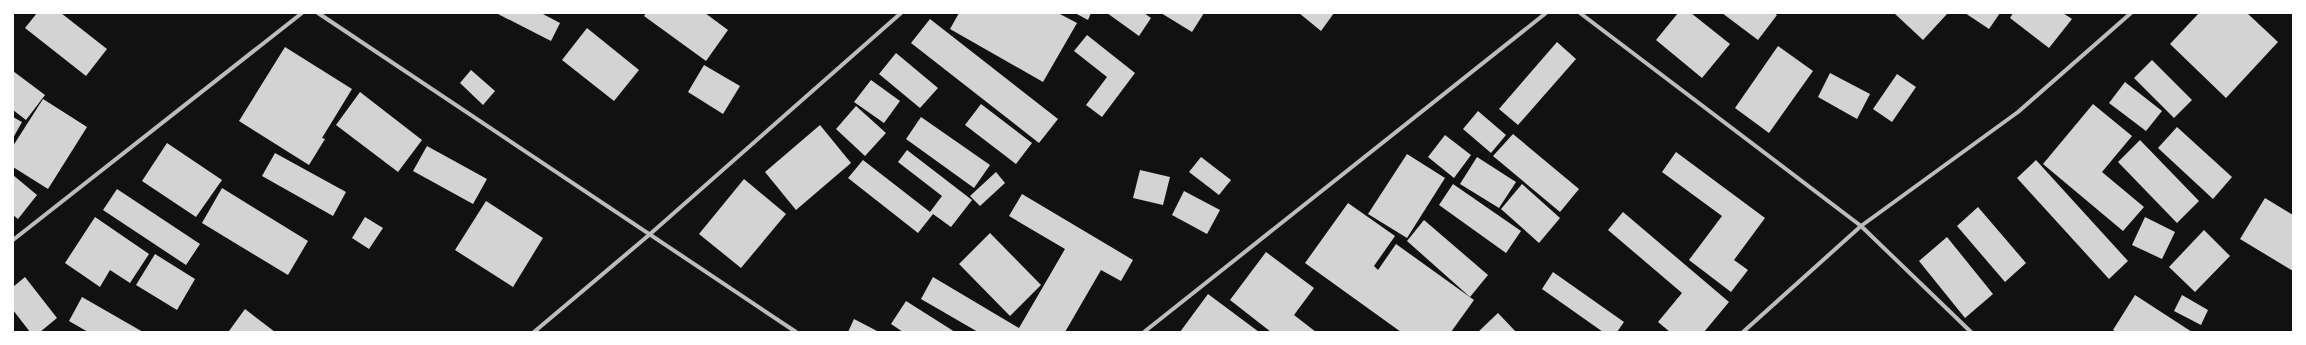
<svg xmlns="http://www.w3.org/2000/svg" width="2306" height="345" viewBox="0 0 2306 345" font-family="'Titillium Web',sans-serif">
  <style>
    .building { fill: #d3d3d3 }
    .lines { fill: none; stroke-linecap: round; stroke-linejoin: round }
    .minor { stroke: #bcbcbc; stroke-width: 4 }
  </style>
  <rect width="100%" height="100%" fill="#111"/>
  <g class="building">
    <path d="M 37,13 L 61,13 L 107,49 L 86,76 L 25,28 Z"/>
    <path d="M 496,13 L 541,13 L 560,23 L 551,41 Z"/>
    <path d="M 646,13 L 705,13 L 728,30 L 706,61 L 644,16 Z"/>
    <path d="M 959,13 L 1058,13 L 1077,23 L 1043,82 L 950,29 Z"/>
    <path d="M 1075,13 L 1091,13 L 1088,20 Z"/>
    <path d="M 1107,13 L 1144,13 L 1151,18 L 1139,36 Z"/>
    <path d="M 1161,13 L 1204,13 L 1192,32 Z"/>
    <path d="M 1299,13 L 1334,13 L 1321,31 Z"/>
    <path d="M 1678,13 L 1691,13 L 1730,44 L 1702,78 L 1656,40 Z"/>
    <path d="M 1722,13 L 1774,13 L 1777,15 L 1758,40 Z"/>
    <path d="M 1894,13 L 1945,13 L 1947,14 L 1923,40 Z"/>
    <path d="M 1965,13 L 2000,13 L 1989,29 Z"/>
    <path d="M 2013,13 L 2063,13 L 2072,19 L 2049,48 L 2010,18 Z"/>
    <path d="M 2199,13 L 2247,13 L 2278,42 L 2226,98 L 2170,44 Z"/>
    <path d="M 930,19 L 1058,119 L 1039,143 L 911,43 Z"/>
    <path d="M 587,28 L 639,70 L 614,101 L 562,60 Z"/>
    <path d="M 1087,35 L 1135,73 L 1102,117 L 1086,105 L 1107,77 L 1074,51 Z"/>
    <path d="M 1557,42 L 1576,59 L 1518,125 L 1499,109 Z"/>
    <path d="M 1778,46 L 1813,71 L 1769,133 L 1735,108 Z"/>
    <path d="M 285,47 L 352,89 L 322,138 L 325,139 L 309,165 L 239,121 Z"/>
    <path d="M 896,53 L 938,88 L 920,108 L 879,74 Z"/>
    <path d="M 2152,60 L 2192,100 L 2174,118 L 2134,78 Z"/>
    <path d="M 704,65 L 740,86 L 723,114 L 688,92 Z"/>
    <path d="M 471,70 L 495,91 L 483,105 L 460,83 Z"/>
    <path d="M 13,71 L 45,95 L 26,120 L 13,110 Z"/>
    <path d="M 1830,73 L 1870,94 L 1857,119 L 1818,97 Z"/>
    <path d="M 1897,74 L 1916,87 L 1892,122 L 1873,109 Z"/>
    <path d="M 871,80 L 900,101 L 884,123 L 854,102 Z"/>
    <path d="M 2125,82 L 2162,111 L 2146,131 L 2109,103 Z"/>
    <path d="M 360,92 L 422,140 L 398,172 L 336,125 Z"/>
    <path d="M 43,99 L 87,127 L 48,189 L 13,167 L 13,146 Z"/>
    <path d="M 981,104 L 1032,143 L 1016,164 L 965,125 Z"/>
    <path d="M 2093,104 L 2132,136 L 2102,172 L 2144,207 L 2123,231 L 2043,164 Z"/>
    <path d="M 856,106 L 886,133 L 865,156 L 836,129 Z"/>
    <path d="M 1478,111 L 1506,135 L 1491,153 L 1463,129 Z"/>
    <path d="M 13,117 L 22,122 L 13,138 Z"/>
    <path d="M 921,117 L 990,165 L 974,188 L 906,139 Z"/>
    <path d="M 820,125 L 851,163 L 796,210 L 765,172 Z"/>
    <path d="M 2177,127 L 2232,177 L 2213,199 L 2158,148 Z"/>
    <path d="M 1513,134 L 1579,189 L 1560,212 L 1493,156 Z"/>
    <path d="M 1445,135 L 1471,155 L 1454,178 L 1428,157 Z"/>
    <path d="M 2140,140 L 2199,201 L 2177,223 L 2118,162 Z"/>
    <path d="M 167,143 L 222,180 L 196,217 L 142,181 Z"/>
    <path d="M 427,146 L 487,179 L 473,204 L 413,171 Z"/>
    <path d="M 907,150 L 972,200 L 951,227 L 933,214 L 918,233 L 848,178 L 863,160 L 930,212 L 942,196 L 898,162 Z"/>
    <path d="M 1676,152 L 1765,218 L 1734,260 L 1748,270 L 1731,292 L 1689,260 L 1722,216 L 1662,172 Z"/>
    <path d="M 275,153 L 346,192 L 333,216 L 262,176 Z"/>
    <path d="M 1407,154 L 1445,178 L 1407,238 L 1368,214 Z"/>
    <path d="M 1201,157 L 1231,180 L 1219,195 L 1189,172 Z"/>
    <path d="M 1477,157 L 1516,182 L 1499,208 L 1460,184 Z"/>
    <path d="M 2036,160 L 2128,261 L 2109,279 L 2017,178 Z"/>
    <path d="M 1140,170 L 1170,177 L 1163,205 L 1133,198 Z"/>
    <path d="M 996,172 L 1005,183 L 980,206 L 970,196 Z"/>
    <path d="M 13,175 L 37,195 L 18,219 L 13,215 Z"/>
    <path d="M 744,179 L 786,214 L 741,268 L 699,234 Z"/>
    <path d="M 1453,184 L 1521,231 L 1506,253 L 1439,205 Z"/>
    <path d="M 1522,184 L 1560,218 L 1539,243 L 1501,209 Z"/>
    <path d="M 222,188 L 308,241 L 288,275 L 202,223 Z"/>
    <path d="M 117,189 L 200,244 L 186,265 L 103,210 Z"/>
    <path d="M 1184,191 L 1220,210 L 1207,234 L 1172,215 Z"/>
    <path d="M 1022,194 L 1133,260 L 1121,281 L 1101,270 L 1065,332 L 978,332 L 921,299 L 933,277 L 1019,328 L 1065,249 L 1009,216 Z"/>
    <path d="M 2265,198 L 2293,215 L 2293,271 L 2240,239 Z"/>
    <path d="M 486,201 L 543,238 L 513,287 L 455,250 Z"/>
    <path d="M 1348,203 L 1395,236 L 1374,266 L 1378,270 L 1396,244 L 1474,300 L 1451,332 L 1401,332 L 1305,263 Z"/>
    <path d="M 1978,207 L 2026,263 L 2005,282 L 1957,226 Z"/>
    <path d="M 1623,212 L 1729,302 L 1704,332 L 1670,332 L 1658,322 L 1682,293 L 1608,230 Z"/>
    <path d="M 95,217 L 149,254 L 130,283 L 110,270 L 100,287 L 65,263 Z"/>
    <path d="M 365,217 L 383,228 L 369,249 L 352,238 Z"/>
    <path d="M 2145,217 L 2175,232 L 2162,259 L 2132,245 Z"/>
    <path d="M 1424,220 L 1488,275 L 1470,297 L 1407,241 Z"/>
    <path d="M 2204,230 L 2230,256 L 2195,292 L 2169,267 Z"/>
    <path d="M 990,233 L 1041,285 L 1010,316 L 959,264 Z"/>
    <path d="M 1947,237 L 1993,294 L 1965,318 L 1919,261 Z"/>
    <path d="M 1266,252 L 1314,288 L 1294,315 L 1316,332 L 1271,332 L 1230,300 Z"/>
    <path d="M 155,254 L 195,279 L 177,310 L 136,285 Z"/>
    <path d="M 1553,272 L 1624,322 L 1617,332 L 1603,332 L 1542,289 Z"/>
    <path d="M 25,277 L 57,318 L 40,332 L 30,332 L 13,310 L 13,287 Z"/>
    <path d="M 1208,294 L 1259,332 L 1180,332 Z"/>
    <path d="M 2135,295 L 2192,332 L 2116,332 L 2113,330 Z"/>
    <path d="M 2182,295 L 2208,310 L 2201,325 L 2174,311 Z"/>
    <path d="M 82,297 L 143,332 L 88,332 L 69,321 Z"/>
    <path d="M 906,301 L 955,332 L 903,332 L 891,324 Z"/>
    <path d="M 245,309 L 275,332 L 231,332 L 229,331 Z"/>
    <path d="M 1498,313 L 1516,332 L 1478,332 Z"/>
    <path d="M 854,319 L 879,332 L 848,332 Z"/>
  </g>
  <g class="lines">
    <g class="minor">
      <path d="M 318,13 L 796,332"/>
      <path d="M 1580,13 L 1861,226 L 1971,332"/>
      <path d="M 13,240 L 302,13"/>
      <path d="M 534,332 L 649,235 L 901,13"/>
      <path d="M 1144,332 L 1546,13"/>
      <path d="M 1743,332 L 1861,226 L 2018,112 L 2131,13"/>
    </g>
  </g>
  <rect width="2306" height="345" fill="none" stroke="#ffffff" stroke-width="28"/>
</svg>
